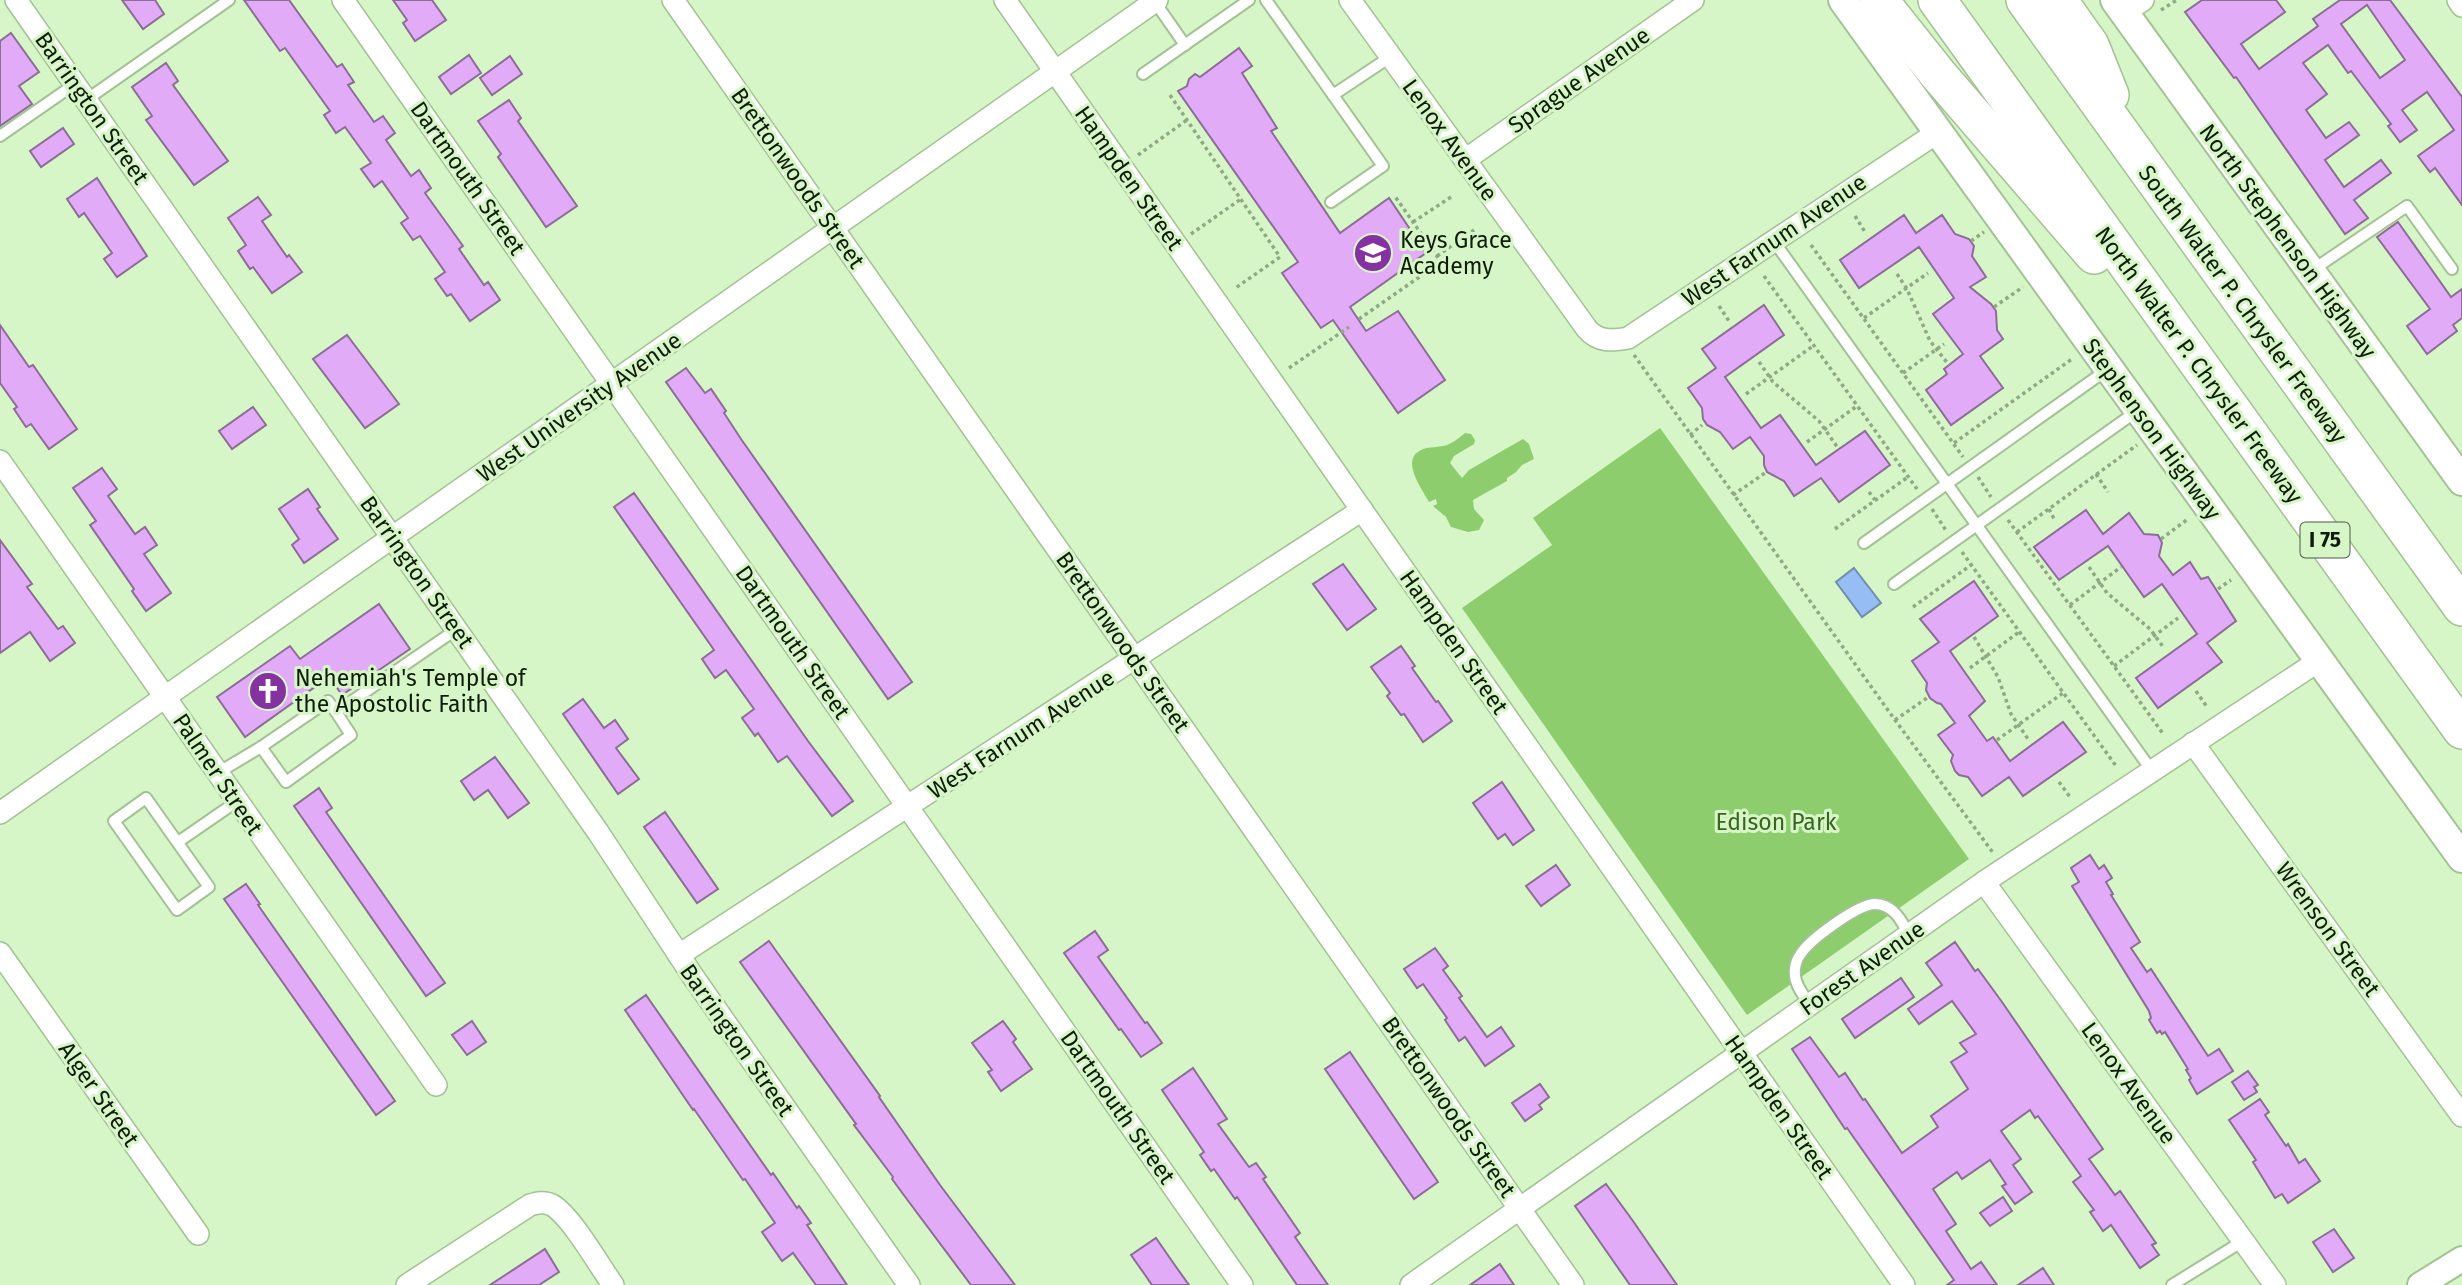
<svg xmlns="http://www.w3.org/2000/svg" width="2462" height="1285" viewBox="0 0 2462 1285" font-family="'Fira Sans',sans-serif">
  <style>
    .green { fill: #8dcd6d }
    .water { fill: #96bef5; stroke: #6e8daf; stroke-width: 2 }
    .building { fill: #e2abf7; stroke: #8b6d96; stroke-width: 2; fill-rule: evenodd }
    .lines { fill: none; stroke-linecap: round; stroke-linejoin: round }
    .service-casing { stroke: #a3c195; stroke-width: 14 }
    .minor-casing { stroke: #a3c195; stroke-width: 24 }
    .tertiary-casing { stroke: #a3c195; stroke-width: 28 }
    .secondary-casing { stroke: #a3c195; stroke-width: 32 }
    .motorway-casing { stroke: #a3c195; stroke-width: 40 }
    .path { stroke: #90a985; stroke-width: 3.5; stroke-dasharray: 3.5 3.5; stroke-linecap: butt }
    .service { stroke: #fff; stroke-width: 10 }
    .minor { stroke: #fff; stroke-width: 21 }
    .tertiary { stroke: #fff; stroke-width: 24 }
    .secondary { stroke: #fff; stroke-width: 28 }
    .motorway { stroke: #fff; stroke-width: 37 }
    .labels { text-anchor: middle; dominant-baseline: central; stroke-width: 6; stroke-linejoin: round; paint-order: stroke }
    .shield { fill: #d6f6c7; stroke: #4b5d43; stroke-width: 2 }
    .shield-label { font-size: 21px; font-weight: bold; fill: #101c0b }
    .street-label { font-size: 23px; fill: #101c0b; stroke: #d6f6c7 }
    .poi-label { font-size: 23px; fill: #101c0b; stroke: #d6f6c7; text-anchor: start }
    .park-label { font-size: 23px; fill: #396421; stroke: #d6f6c7 }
  </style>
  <rect width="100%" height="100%" fill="#d6f6c7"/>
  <g class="green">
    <path d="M 1660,428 L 1969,859 L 1747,1015 L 1462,608 L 1552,545 L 1533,518 Z"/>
    <path d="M 1465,433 L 1471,434 L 1475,440 L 1474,444 L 1454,456 L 1450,463 L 1462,478 L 1469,470 L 1523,439 L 1529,444 L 1534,459 L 1522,465 L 1516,472 L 1507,478 L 1507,481 L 1473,500 L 1474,509 L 1484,520 L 1479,530 L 1468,532 L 1451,527 L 1446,517 L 1433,506 L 1437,504 L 1436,499 L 1429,502 C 1420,486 1397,455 1427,448 C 1431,447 1441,447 1447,445 C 1453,443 1460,437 1465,433 Z"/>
  </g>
  <path class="water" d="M 1854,568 L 1881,603 L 1862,617 L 1836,582 Z"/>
  <g class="building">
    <path d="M 122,0 L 155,0 L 164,14 L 143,29 Z"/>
    <path d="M 244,0 L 289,0 L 337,67 L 342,64 L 354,82 L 348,85 L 374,122 L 383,116 L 395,133 L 386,140 L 411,176 L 419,170 L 431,188 L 425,193 L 463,246 L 459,249 L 484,285 L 488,282 L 500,300 L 470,321 L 451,294 L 447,296 L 435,279 L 445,272 L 420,236 L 413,240 L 401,223 L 408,218 L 382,181 L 374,187 L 361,169 L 371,163 L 345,127 L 336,133 L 324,115 L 330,111 L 285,48 L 280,51 Z"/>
    <path d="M 393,0 L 432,0 L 446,20 L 415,41 L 403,23 L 407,20 Z"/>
    <path d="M 2202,0 L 2276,0 L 2285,12 L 2241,44 L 2259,69 L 2318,26 L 2313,19 L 2340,0 L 2390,0 L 2462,97 L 2462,205 L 2435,168 L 2430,172 L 2418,156 L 2454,130 L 2427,92 L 2402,110 L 2417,130 L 2400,142 L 2388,126 L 2391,124 L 2351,71 L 2348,73 L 2328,45 L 2303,63 L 2327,94 L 2306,110 L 2326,138 L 2349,122 L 2359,135 L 2325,160 L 2344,187 L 2381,160 L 2391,173 L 2354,200 L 2368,218 L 2345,234 L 2236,77 L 2234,78 L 2185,12 ZM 2367,5 L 2405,60 L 2380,78 L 2341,24 Z"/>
    <path d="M 11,33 L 39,72 L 19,86 L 32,104 L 0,126 L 0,41 Z"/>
    <path d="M 1239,48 L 1252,66 L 1242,73 L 1277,128 L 1271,131 L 1340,233 L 1389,198 L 1426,253 L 1350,307 L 1366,331 L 1398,311 L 1445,380 L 1398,413 L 1333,320 L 1321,328 L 1291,286 L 1282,273 L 1298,262 L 1178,91 L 1187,86 L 1189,79 L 1195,74 L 1200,77 Z"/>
    <path d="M 469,55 L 481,73 L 451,94 L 439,77 Z"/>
    <path d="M 510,56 L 522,74 L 492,95 L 480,78 Z"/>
    <path d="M 166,63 L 178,81 L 173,85 L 228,161 L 194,185 L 146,120 L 152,116 L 132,87 Z"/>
    <path d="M 509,100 L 521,118 L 518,121 L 577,206 L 546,227 L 498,157 L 501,154 L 478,121 Z"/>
    <path d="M 63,128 L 74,144 L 41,167 L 30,151 Z"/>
    <path d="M 97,178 L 147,256 L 117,277 L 104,259 L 112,253 L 84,213 L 79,217 L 67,199 Z"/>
    <path d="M 258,197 L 271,215 L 262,221 L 287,257 L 289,255 L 302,272 L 272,293 L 253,267 L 250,269 L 238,251 L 246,245 L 228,218 Z"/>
    <path d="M 1904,215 L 1916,233 L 1942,215 L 1955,234 L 1969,239 L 1974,246 L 1972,256 L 1986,277 L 1970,287 L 1991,304 L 1996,311 L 1997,330 L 2003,339 L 1980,356 L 2003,388 L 1951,425 L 1926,390 L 1947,374 L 1944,369 L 1963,354 L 1933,314 L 1954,298 L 1919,247 L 1859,288 L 1840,260 Z"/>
    <path d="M 2398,222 L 2451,297 L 2462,289 L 2462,318 L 2453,325 L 2457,331 L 2427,354 L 2407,326 L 2430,309 L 2377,237 Z"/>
    <path d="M 1764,305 L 1784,335 L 1725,377 L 1761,428 L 1780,415 L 1816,465 L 1865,431 L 1890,465 L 1839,502 L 1821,478 L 1794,496 L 1784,481 L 1767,472 L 1764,465 L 1764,456 L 1750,437 L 1733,449 L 1720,432 L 1707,425 L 1703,419 L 1702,408 L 1688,388 L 1716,368 L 1702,349 Z"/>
    <path d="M 0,325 L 29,367 L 33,365 L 77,429 L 49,449 L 31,424 L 26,427 L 14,409 L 17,407 L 0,383 Z"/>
    <path d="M 347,335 L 399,404 L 365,428 L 313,359 Z"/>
    <path d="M 686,368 L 705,393 L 711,389 L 726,411 L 724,413 L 741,439 L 912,682 L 888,699 L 666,382 Z"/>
    <path d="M 253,407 L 266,425 L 232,449 L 219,431 Z"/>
    <path d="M 102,468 L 117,489 L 108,496 L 135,534 L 145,527 L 157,545 L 144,554 L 171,593 L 146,611 L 132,591 L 134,589 L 90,525 L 96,521 L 73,488 Z"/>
    <path d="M 308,489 L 320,507 L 317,509 L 338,539 L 304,563 L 292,545 L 299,539 L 279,509 Z"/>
    <path d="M 634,493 L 808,741 L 853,801 L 832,816 L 787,756 L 778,762 L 758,733 L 755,736 L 742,718 L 754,709 L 726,670 L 715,678 L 702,659 L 714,650 L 614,507 Z"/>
    <path d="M 2086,510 L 2103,534 L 2129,513 L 2144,534 L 2158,535 L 2162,543 L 2159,556 L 2173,575 L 2190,562 L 2201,579 L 2208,577 L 2236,621 L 2207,643 L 2222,662 L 2158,708 L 2136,678 L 2197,634 L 2162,584 L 2144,597 L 2108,546 L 2059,580 L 2034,547 Z"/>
    <path d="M 0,540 L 32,584 L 27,587 L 58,629 L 63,626 L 75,643 L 50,661 L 30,632 L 0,653 Z"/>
    <path d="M 1343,564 L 1376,609 L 1347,630 L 1313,584 Z"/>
    <path d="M 1974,581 L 1998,616 L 1950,651 L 1985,701 L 1969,716 L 1987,741 L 1993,737 L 2010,761 L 2063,722 L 2086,752 L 2023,796 L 2009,777 L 1982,796 L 1968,777 L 1959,775 L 1955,771 L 1951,761 L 1953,755 L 1938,735 L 1955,723 L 1941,704 L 1937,703 L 1930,698 L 1926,690 L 1927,683 L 1912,661 L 1939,642 L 1920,619 Z"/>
    <path d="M 379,604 L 410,649 L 342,695 L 329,677 L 245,737 L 217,697 L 290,646 L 300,659 Z"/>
    <path d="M 1401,646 L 1415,666 L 1412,668 L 1436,702 L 1438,701 L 1452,721 L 1423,742 L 1404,714 L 1401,715 L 1387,696 L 1390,693 L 1371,667 Z"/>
    <path d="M 583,699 L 604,728 L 615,720 L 628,739 L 616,748 L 639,779 L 618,794 L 563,714 Z"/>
    <path d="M 495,757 L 529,803 L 508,818 L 488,790 L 474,800 L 461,781 Z"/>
    <path d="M 1502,782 L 1534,830 L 1513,845 L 1505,834 L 1498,839 L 1473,803 Z"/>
    <path d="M 319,788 L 332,808 L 326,812 L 445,983 L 426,996 L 294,806 Z"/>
    <path d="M 665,812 L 718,889 L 697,903 L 644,827 Z"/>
    <path d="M 2090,855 L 2099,869 L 2104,865 L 2112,878 L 2106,882 L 2113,894 L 2111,895 L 2140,942 L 2131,948 L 2147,972 L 2151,969 L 2208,1056 L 2219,1049 L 2233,1071 L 2197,1094 L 2189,1080 L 2191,1078 L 2186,1070 L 2188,1069 L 2165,1032 L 2162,1034 L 2160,1031 L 2157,1033 L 2149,1020 L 2151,1018 L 2149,1011 L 2072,886 L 2079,882 L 2071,868 Z"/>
    <path d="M 1556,865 L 1570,885 L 1541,906 L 1526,886 Z"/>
    <path d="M 246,884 L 260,904 L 258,905 L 395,1101 L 376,1115 L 224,899 Z"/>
    <path d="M 1095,931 L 1108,950 L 1098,957 L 1145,1023 L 1147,1022 L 1162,1043 L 1141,1057 L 1121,1029 L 1119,1030 L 1064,953 Z"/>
    <path d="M 769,941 L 880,1096 L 879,1097 L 940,1185 L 1015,1285 L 971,1285 L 906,1198 L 892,1179 L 893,1177 L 854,1125 L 856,1124 L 740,962 Z"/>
    <path d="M 1955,942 L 1975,971 L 1978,969 L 2002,1002 L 2103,1149 L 2089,1159 L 2115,1195 L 2120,1191 L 2156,1243 L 2152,1245 L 2159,1255 L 2140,1268 L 2111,1225 L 2103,1231 L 2090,1212 L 2094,1210 L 2073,1182 L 2081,1176 L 2038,1116 L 2035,1118 L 2030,1110 L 2001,1131 L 2021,1159 L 2013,1165 L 2032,1192 L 2015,1204 L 2002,1186 L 2006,1184 L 1990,1160 L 1962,1179 L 1957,1172 L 1933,1189 L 1956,1224 L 1946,1231 L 1971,1269 L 1981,1262 L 1997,1285 L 1947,1285 L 1954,1280 L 1847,1128 L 1845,1129 L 1792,1049 L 1810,1037 L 1839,1077 L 1845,1073 L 1863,1100 L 1865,1099 L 1902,1153 L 1938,1127 L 1931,1116 L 1968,1089 L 1951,1062 L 1967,1052 L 1960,1043 L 1976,1034 L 1952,1001 L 1919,1024 L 1908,1009 L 1942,985 L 1926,963 Z"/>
    <path d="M 1435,948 L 1448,966 L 1443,970 L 1462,996 L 1459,998 L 1487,1037 L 1501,1027 L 1514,1046 L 1485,1066 L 1465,1037 L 1459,1041 L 1445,1020 L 1447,1018 L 1423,984 L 1417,988 L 1404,969 Z"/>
    <path d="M 1901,978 L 1914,997 L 1855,1038 L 1842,1019 Z"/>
    <path d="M 646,995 L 771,1175 L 773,1173 L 797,1208 L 799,1206 L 811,1223 L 807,1225 L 847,1285 L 816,1285 L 793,1253 L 782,1261 L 762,1232 L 775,1223 L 745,1179 L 743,1180 L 694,1109 L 693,1110 L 625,1010 Z"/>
    <path d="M 472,1021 L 486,1042 L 467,1055 L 452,1035 Z"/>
    <path d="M 1003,1021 L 1016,1039 L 1013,1042 L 1032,1069 L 1001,1091 L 988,1072 L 992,1070 L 972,1043 Z"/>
    <path d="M 1350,1052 L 1438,1182 L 1414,1199 L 1325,1069 Z"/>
    <path d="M 1193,1068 L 1227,1119 L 1218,1124 L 1249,1167 L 1256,1163 L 1266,1177 L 1263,1179 L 1300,1233 L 1295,1237 L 1328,1285 L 1297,1285 L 1237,1197 L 1235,1199 L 1214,1169 L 1211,1171 L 1200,1155 L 1204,1152 L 1162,1090 Z"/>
    <path d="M 2248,1071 L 2258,1085 L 2254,1087 L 2257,1092 L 2244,1100 L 2232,1082 Z"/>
    <path d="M 1540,1084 L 1549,1097 L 1539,1105 L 1542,1109 L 1525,1121 L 1512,1103 Z"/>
    <path d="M 2260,1099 L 2269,1112 L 2265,1115 L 2286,1146 L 2288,1144 L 2299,1163 L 2305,1159 L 2320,1181 L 2288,1203 L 2282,1194 L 2275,1198 L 2253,1162 L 2256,1160 L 2229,1120 Z"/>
    <path d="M 1606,1184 L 1633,1221 L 1677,1285 L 1630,1285 L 1616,1265 L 1575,1206 Z"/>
    <path d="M 2003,1197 L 2012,1211 L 1990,1226 L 1980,1213 Z"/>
    <path d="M 2334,1229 L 2354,1258 L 2333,1272 L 2313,1242 Z"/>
    <path d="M 1156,1238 L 1174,1264 L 1189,1285 L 1152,1285 L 1143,1272 L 1131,1255 Z"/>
    <path d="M 545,1249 L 559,1272 L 539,1285 L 490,1285 Z"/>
    <path d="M 1500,1264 L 1514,1285 L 1470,1285 Z"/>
    <path d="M 2043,1268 L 2054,1285 L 2018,1285 Z"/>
  </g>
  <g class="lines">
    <defs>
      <g id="service">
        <path d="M 1266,0 L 1383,166 L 1331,202"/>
        <path d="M 1155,2 L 1185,45"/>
        <path d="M 1143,74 L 1249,0"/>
        <path d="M 1333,95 L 1390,57"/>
        <path d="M 86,100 L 229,0"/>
        <path d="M 0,136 L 75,84"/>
        <path d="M 1773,240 L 2152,771"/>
        <path d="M 2311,271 L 2407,206 L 2452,269"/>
        <path d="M 1864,543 L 2108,369"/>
        <path d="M 1894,584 L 2137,411"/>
        <path d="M 261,747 L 286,782 L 351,735 L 336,712"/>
        <path d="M 216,774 L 261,747 L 328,701 L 336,712 L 457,629"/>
        <path d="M 146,798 L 209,887 L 177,910 L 114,821 Z"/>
        <path d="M 178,842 L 236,802"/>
        <path d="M 1810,1005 C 1804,996 1796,986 1795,976 C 1794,970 1796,960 1800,955 C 1809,940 1858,904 1875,904 C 1893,904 1902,921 1909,935"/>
        <path d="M 2172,1285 L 2243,1241"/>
      </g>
      <g id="minor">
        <path d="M 16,0 L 598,832 L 692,975 L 909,1285"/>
        <path d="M 343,0 L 1242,1285"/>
        <path d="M 673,0 L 1573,1285"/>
        <path d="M 1005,0 L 1904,1285"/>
        <path d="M 1350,0 L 1587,329 C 1598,342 1612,341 1628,338 L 1938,132"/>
        <path d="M 2458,0 L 2462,6"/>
        <path d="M 2124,13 L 2143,0"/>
        <path d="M 1465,160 L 1693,0"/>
        <path d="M 0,461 C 146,669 290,878 436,1085"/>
        <path d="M 2193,743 L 2462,1116"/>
        <path d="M 0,813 L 1157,0"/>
        <path d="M 1984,882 L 2275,1285"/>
        <path d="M 0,953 L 198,1234"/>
        <path d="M 679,955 L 1362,510"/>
        <path d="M 407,1285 L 530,1205 C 537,1203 544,1201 552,1205 C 571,1216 599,1265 613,1285"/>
        <path d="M 1411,1285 L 1984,882 L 2320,660"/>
      </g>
      <path id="tertiary" d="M 2420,1285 L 2462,1259"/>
      <g id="secondary">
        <path d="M 1843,0 L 2462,858"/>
        <path d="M 2115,0 L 2462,481"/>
      </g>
      <g id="motorway">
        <path d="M 1879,0 L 1937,73 L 2094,255"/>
        <path d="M 1937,0 L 2462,730"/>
        <path d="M 2025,0 L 2462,607"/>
        <path d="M 2058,0 L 2090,45 L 2110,95"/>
      </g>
    </defs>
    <use href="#service" class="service-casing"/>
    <use href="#minor" class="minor-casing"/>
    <use href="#tertiary" class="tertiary-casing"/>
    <use href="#secondary" class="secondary-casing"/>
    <use href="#motorway" class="motorway-casing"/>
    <g class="path">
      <path d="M 2161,10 L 2177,0"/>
      <path d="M 1170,95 L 1280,257 L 1234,289"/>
      <path d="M 1138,155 L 1187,120"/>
      <path d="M 1855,216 L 1865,232"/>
      <path d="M 1413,222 L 1451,197"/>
      <path d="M 1191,234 L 1241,199"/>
      <path d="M 1971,241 L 1984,232"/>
      <path d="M 1811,245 L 1963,457"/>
      <path d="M 1437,256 L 1474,230"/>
      <path d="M 1897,274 L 1907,289 L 1930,341 L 1949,365"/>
      <path d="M 1764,276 L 1917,489"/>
      <path d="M 1719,306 L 1729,321"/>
      <path d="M 1994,307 L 2023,287"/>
      <path d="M 1864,318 L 1928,273"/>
      <path d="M 1359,319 L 1441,262 L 1394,195"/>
      <path d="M 1634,355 L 1895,720 L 1994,854"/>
      <path d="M 1759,362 L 1773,382 L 1819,421 L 1838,448"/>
      <path d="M 1289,368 L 1349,327"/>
      <path d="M 1903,373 L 1944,344"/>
      <path d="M 1746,394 L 1813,346"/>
      <path d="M 1690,435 L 1702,425"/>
      <path d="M 1807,442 L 1857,406"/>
      <path d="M 1954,443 L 2072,359"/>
      <path d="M 2096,474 L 2108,492"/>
      <path d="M 1978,477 L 1991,497"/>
      <path d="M 1869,492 L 1875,500"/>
      <path d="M 1733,495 L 1765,473"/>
      <path d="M 1932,509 L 1947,532"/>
      <path d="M 2049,509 L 2055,521"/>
      <path d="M 2008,520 L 2164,735"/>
      <path d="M 1835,529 L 1908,477"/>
      <path d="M 2017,532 L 2137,445"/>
      <path d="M 2161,539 L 2188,519"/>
      <path d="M 1962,552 L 2116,766"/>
      <path d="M 2089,567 L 2107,593 L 2150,629 L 2164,648"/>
      <path d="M 2218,589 L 2231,580"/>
      <path d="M 2070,605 L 2121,567"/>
      <path d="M 1913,607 L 1971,565"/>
      <path d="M 1974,637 L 1998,677 L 2011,714 L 2028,739"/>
      <path d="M 2114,666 L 2178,618"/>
      <path d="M 1970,668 L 2019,632"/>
      <path d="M 2196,691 L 2207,707"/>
      <path d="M 1895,720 L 1927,698"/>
      <path d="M 1997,740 L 2063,693"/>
      <path d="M 2059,782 L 2070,797"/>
    </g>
    <use href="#service" class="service"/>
    <use href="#minor" class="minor"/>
    <use href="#tertiary" class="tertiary"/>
    <use href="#secondary" class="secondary"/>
    <use href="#motorway" class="motorway"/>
  </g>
  <defs>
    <symbol id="school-disc" viewBox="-11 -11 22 22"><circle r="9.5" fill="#8532a1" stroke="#d6f6c7"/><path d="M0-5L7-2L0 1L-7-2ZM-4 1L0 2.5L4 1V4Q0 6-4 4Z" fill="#fff"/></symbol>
    <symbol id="church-disc" viewBox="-11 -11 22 22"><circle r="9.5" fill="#8532a1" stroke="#d6f6c7"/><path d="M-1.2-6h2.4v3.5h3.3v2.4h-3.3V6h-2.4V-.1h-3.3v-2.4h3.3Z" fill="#fff"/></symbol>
  </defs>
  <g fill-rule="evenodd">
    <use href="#school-disc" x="1351" y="231" width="44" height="44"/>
    <use href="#church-disc" x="246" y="669" width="44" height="44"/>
  </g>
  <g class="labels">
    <rect class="shield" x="2300.5" y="522.5" width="49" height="35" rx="5"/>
    <g class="shield-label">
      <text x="2325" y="540">I 75</text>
    </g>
    <g class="street-label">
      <text transform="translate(1579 80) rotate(-35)">Sprague Avenue</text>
      <text transform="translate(92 108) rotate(55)">Barrington Street</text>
      <text transform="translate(1450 140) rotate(54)">Lenox Avenue</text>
      <text transform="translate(468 178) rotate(55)">Dartmouth Street</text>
      <text transform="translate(798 178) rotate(55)">Brettonwoods Street</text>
      <text transform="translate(1129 178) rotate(55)">Hampden Street</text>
      <text transform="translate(1774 240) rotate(-34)">West Farnum Avenue</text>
      <text transform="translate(2288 241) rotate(54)">North Stephenson Highway</text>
      <text transform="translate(2243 304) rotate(54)">South Walter P. Chrysler Freeway</text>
      <text transform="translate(2199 365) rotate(54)">North Walter P. Chrysler Freeway</text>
      <text transform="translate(579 407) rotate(-35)">West University Avenue</text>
      <text transform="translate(2152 429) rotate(54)">Stephenson Highway</text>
      <text transform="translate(417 572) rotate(55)">Barrington Street</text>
      <text transform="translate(793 642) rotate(55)">Dartmouth Street</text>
      <text transform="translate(1123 642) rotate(55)">Brettonwoods Street</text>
      <text transform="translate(1454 642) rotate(55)">Hampden Street</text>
      <text transform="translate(1021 734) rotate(-33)">West Farnum Avenue</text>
      <text transform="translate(218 774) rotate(56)">Palmer Street</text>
      <text transform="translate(2328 929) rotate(54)">Wrenson Street</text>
      <text transform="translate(1862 968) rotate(-35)">Forest Avenue</text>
      <text transform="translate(737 1040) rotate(55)">Barrington Street</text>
      <text transform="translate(2129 1083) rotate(54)">Lenox Avenue</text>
      <text transform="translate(99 1094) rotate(55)">Alger Street</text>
      <text transform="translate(1118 1107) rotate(55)">Dartmouth Street</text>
      <text transform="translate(1449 1107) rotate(55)">Brettonwoods Street</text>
      <text transform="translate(1779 1107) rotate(55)">Hampden Street</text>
    </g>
    <g class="poi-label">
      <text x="1400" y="240">Keys Grace<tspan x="1400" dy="26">Academy</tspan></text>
      <text x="295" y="678">Nehemiah's Temple of<tspan x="295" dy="26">the Apostolic Faith</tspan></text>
    </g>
    <g class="park-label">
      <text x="1776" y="822">Edison Park</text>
    </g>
  </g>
</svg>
